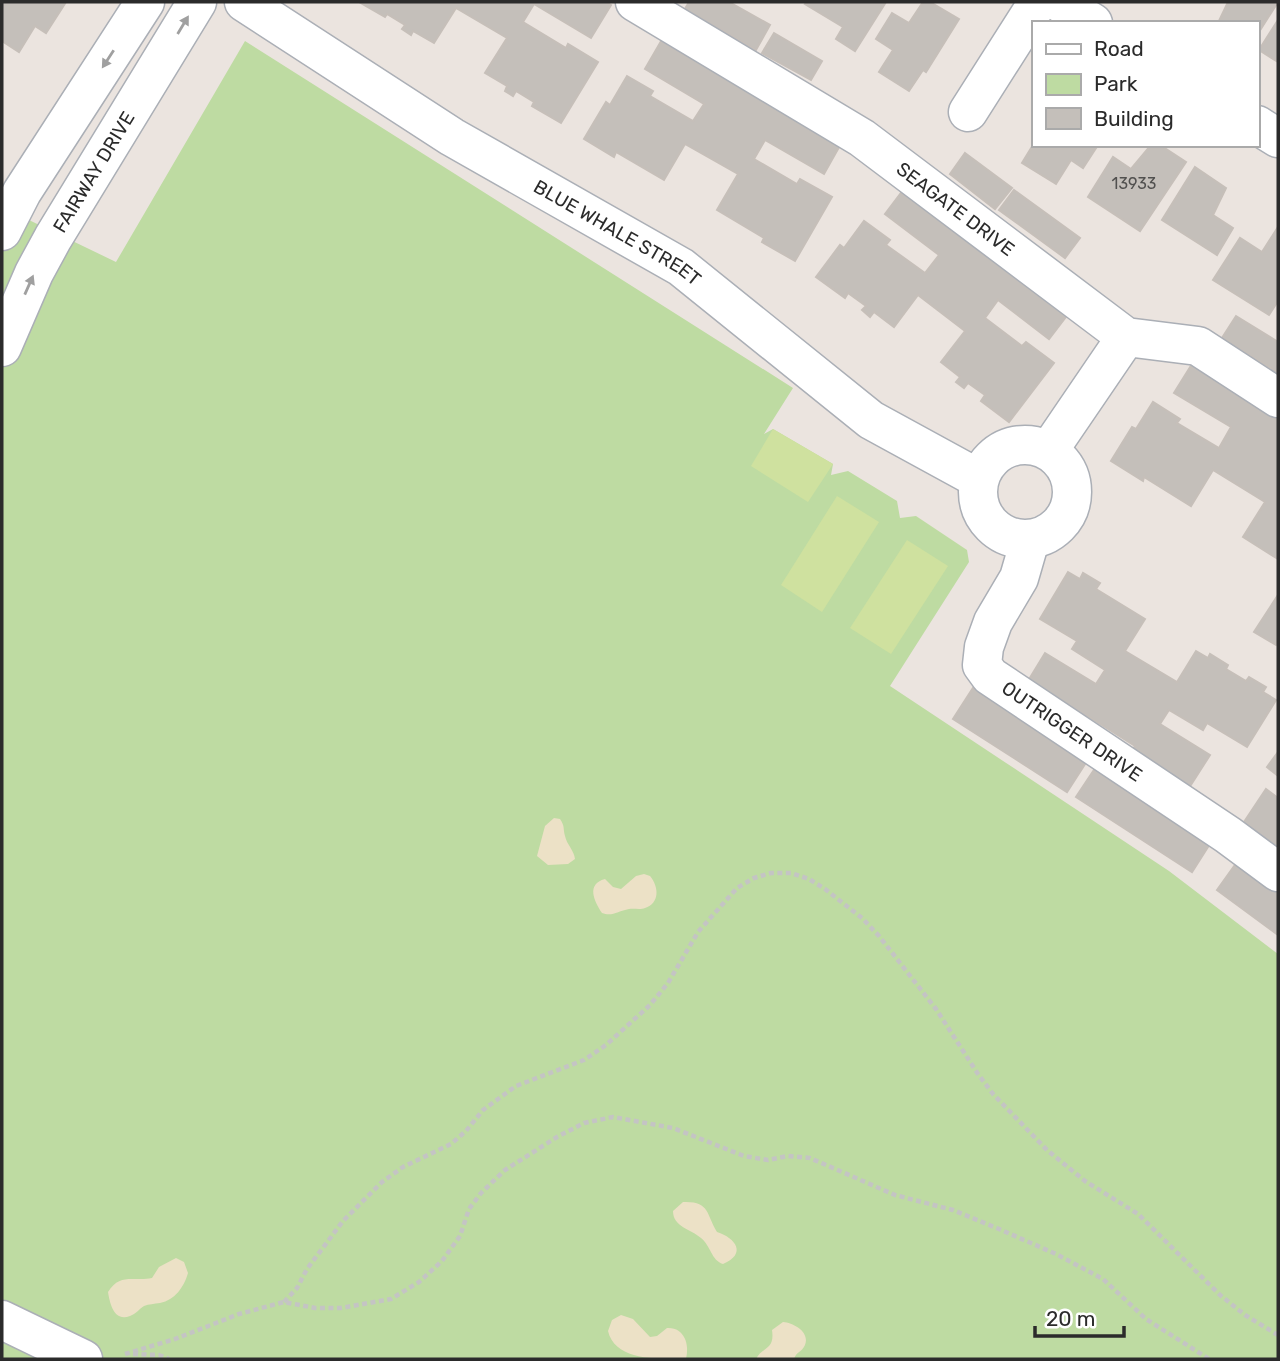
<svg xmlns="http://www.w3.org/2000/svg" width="1280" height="1361" viewBox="0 0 1280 1361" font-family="Rubik,sans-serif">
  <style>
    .green { fill: #bedba2 }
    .sand { fill: #ece1c6 }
    .pitch { fill: #cfe19f }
    .building { fill: #c4bfba; stroke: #c6bfb9; stroke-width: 2 }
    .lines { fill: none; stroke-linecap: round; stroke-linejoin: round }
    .minor-casing { stroke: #abafb6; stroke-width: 41 }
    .path { stroke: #c4c4c4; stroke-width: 4.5; stroke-dasharray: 5 3.5; stroke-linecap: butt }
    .minor { stroke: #fff; stroke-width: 38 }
    .oneway { fill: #a0a0a0 }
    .labels { text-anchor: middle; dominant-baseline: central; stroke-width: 6; stroke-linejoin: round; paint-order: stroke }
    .number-label { font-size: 16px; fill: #51504f }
    .street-label { font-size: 19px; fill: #2b2b2b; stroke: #fff }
  </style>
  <rect width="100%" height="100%" fill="#ebe4df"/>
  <path class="green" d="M 245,41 L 793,388 L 764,434 L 773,429 L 833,464 L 831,475 L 848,471 L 897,501 L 900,518 L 916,516 L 967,550 L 969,562 L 890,686 L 1169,871 L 1278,954 L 1278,1359 L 2,1359 L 2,207 L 116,262 Z"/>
  <g class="sand">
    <path d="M 554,818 L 560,819 C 565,826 563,829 565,836 C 567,845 574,850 575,859 L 568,864 L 548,865 L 537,856 L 545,826 Z"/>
    <path d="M 644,874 L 650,876 C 659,887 660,903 645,908 C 640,910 634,908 629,909 C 618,911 612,917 602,913 C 594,901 586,884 605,879 L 613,887 L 621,889 L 636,876 Z"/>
    <path d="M 683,1202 C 710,1201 706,1214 717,1232 C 736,1238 747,1254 723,1264 C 711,1260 711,1246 701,1238 C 691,1229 673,1227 673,1211 Z"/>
    <path d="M 176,1258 L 184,1262 L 188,1273 C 184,1287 175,1300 160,1303 C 154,1304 149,1304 144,1306 C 139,1309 136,1314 130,1316 C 114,1322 110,1304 108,1292 C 120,1272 135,1282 152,1278 L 159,1267 Z"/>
    <path d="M 621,1315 L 633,1319 L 650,1337 L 657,1336 L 667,1328 C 684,1327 690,1344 686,1359 C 658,1359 615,1361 608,1331 L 612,1320 Z"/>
    <path d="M 783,1322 C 794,1323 810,1332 805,1345 C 802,1352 796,1352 794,1359 L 756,1359 C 763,1346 775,1350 772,1330 Z"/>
  </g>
  <g class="pitch">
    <path d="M 773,429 L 833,464 L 808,502 L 751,466 Z"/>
    <path d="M 837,496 L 879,522 L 822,612 L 781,585 Z"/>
    <path d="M 907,540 L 948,566 L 891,654 L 850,628 Z"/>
  </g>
  <g class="building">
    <path d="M 2,2 L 66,2 L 46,33 L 35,26 L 19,52 L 2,41 Z"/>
    <path d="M 359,2 L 606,2 L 611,5 L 591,38 L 534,4 L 523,22 L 566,48 L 568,44 L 598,62 L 561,123 L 532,106 L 534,102 L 516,91 L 513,96 L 505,91 L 507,86 L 485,73 L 507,38 L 456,8 L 434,43 L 413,31 L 411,35 L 402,29 L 405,25 L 387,14 L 385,17 Z"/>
    <path d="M 689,2 L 729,2 L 770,25 L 756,50 L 685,9 Z"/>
    <path d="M 807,2 L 886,2 L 855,51 L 836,39 L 843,27 L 805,4 Z"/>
    <path d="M 923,2 L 930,2 L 959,19 L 926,72 L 923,70 L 909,91 L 879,72 L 893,50 L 876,39 L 892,13 L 909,23 Z"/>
    <path d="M 1228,2 L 1278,2 L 1257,35 L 1257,23 L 1218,23 Z"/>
    <path d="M 1278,20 L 1278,62 L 1259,50 Z"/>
    <path d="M 774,33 L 822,61 L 811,80 L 762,53 Z"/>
    <path d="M 664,36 L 843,140 L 824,174 L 765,140 L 754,159 L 797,184 L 800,179 L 832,197 L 795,261 L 762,242 L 764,238 L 717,210 L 738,174 L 685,144 L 664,180 L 616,152 L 614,157 L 584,139 L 606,102 L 610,105 L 627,76 L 653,91 L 650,96 L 693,121 L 704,104 L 645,69 Z"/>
    <path d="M 1033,145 L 1098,145 L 1083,168 L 1071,160 L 1056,184 L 1022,163 Z"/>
    <path d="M 1151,145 L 1160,145 L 1186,162 L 1140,231 L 1088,197 L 1113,157 L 1131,169 Z"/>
    <path d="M 965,153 L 1012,188 L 995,209 L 950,174 Z"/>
    <path d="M 1195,167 L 1226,188 L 1213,215 L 1233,228 L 1217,255 L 1162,220 Z"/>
    <path d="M 907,185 L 1072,309 L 1049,339 L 998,300 L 985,318 L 1022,346 L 1026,342 L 1054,363 L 1009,422 L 981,401 L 985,395 L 968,383 L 964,388 L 956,382 L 960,377 L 941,362 L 965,331 L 918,295 L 894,327 L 874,312 L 870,317 L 862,310 L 866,306 L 848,293 L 845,298 L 816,277 L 840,245 L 844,248 L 864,221 L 890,240 L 886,245 L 925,273 L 939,255 L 885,214 Z"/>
    <path d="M 1014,190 L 1080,238 L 1065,258 L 999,210 Z"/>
    <path d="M 1278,227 L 1278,301 L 1269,315 L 1213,280 L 1240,238 L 1262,252 Z"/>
    <path d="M 1236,316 L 1278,342 L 1277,372 L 1222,338 Z"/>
    <path d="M 1194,361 L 1258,401 L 1255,406 L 1278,420 L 1278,559 L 1243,537 L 1265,502 L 1213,470 L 1191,506 L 1144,477 L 1143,481 L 1111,461 L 1132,427 L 1136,429 L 1153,402 L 1180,419 L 1177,423 L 1219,448 L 1231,427 L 1174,393 Z"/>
    <path d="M 1068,572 L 1080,579 L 1083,573 L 1100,583 L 1096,589 L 1145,619 L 1125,651 L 1177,682 L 1196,651 L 1208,658 L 1210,654 L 1228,665 L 1226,669 L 1246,681 L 1249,677 L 1266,687 L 1263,692 L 1276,700 L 1247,747 L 1207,723 L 1203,730 L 1169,710 L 1160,724 L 1210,755 L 1189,788 L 1131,752 L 1135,746 L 1086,715 L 1082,721 L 1025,686 L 1045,653 L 1096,684 L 1105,670 L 1072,649 L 1077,641 L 1040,619 Z"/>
    <path d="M 1278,595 L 1278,642 L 1276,645 L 1254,632 Z"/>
    <path d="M 973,688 L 1087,761 L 1067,792 L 953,719 Z"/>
    <path d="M 1278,752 L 1278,776 L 1267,767 Z"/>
    <path d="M 1098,764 L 1213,839 L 1192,872 L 1076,797 Z"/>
    <path d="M 1266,789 L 1278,798 L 1278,847 L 1244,822 Z"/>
    <path d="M 1240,858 L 1278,886 L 1278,935 L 1217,890 Z"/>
  </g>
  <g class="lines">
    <defs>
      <g id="minor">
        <path id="s1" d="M 244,2 L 452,137 L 681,267 L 871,420 L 979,479"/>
        <path id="s2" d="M 635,2 L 862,138 L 1126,337 L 1198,346 L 1278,398"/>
        <path d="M 1059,2 L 1093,23"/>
        <path d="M 968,112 L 1038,2"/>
        <path d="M 1257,125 L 1278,138"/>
        <path d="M 2,231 L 22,192 L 145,2"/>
        <path id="s3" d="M 2,347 L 34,273 L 53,238 L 197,2"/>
        <circle cx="1025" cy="492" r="47"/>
        <path d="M 1049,450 L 1126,337"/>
        <path id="s4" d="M 1030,540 L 1019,578 L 993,622 L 984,647 L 982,665 L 990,676 L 1228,835 L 1278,872"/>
        <path d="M 2,1320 L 83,1359"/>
      </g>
    </defs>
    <use href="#minor" class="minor-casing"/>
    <g class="path">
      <path d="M 284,1302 L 297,1288 L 307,1269 L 343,1221 L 382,1182 L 403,1167 L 451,1144 L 466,1131 L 483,1110 L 516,1086 L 584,1060 L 606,1045 L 650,1005 L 668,983 L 698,932 L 737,888 L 754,878 L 771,873 L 791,873 L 809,879 L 825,889 L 862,918 L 879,936 L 936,1009 L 978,1074 L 993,1094 L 1047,1150 L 1085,1181 L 1138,1214 L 1220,1295 L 1245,1315 L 1278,1335"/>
      <path d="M 125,1354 L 175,1339 L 239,1314 L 284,1302 L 315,1308 L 341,1308 L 391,1299 L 419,1282 L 442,1261 L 460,1236 L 469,1209 L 481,1193 L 505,1170 L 557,1137 L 584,1123 L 613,1117 L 673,1128 L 744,1156 L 768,1160 L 788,1156 L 810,1158 L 895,1195 L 953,1210 L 999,1229 L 1056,1254 L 1103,1279 L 1146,1319 L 1209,1359"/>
      <path d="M 133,1354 L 159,1355 L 169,1359"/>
    </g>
    <use href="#minor" class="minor"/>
  </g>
  <defs><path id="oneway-solid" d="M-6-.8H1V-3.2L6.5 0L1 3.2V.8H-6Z" transform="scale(1.75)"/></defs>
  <g class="oneway">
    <use href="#oneway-solid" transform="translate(183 25) rotate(-59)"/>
    <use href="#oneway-solid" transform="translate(108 59) rotate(123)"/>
    <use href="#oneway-solid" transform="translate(29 285) rotate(-66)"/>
  </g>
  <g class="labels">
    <g class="number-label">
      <text x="1134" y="183">13933</text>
    </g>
    <g class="street-label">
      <text stroke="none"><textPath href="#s3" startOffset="198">FAIRWAY DRIVE</textPath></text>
      <text stroke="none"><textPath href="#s2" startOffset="382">SEAGATE DRIVE</textPath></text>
      <text stroke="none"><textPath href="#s1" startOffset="439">BLUE WHALE STREET</textPath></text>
      <text stroke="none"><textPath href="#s4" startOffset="248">OUTRIGGER DRIVE</textPath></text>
    </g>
  </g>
  <rect width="1280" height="1361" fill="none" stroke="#2b2b2b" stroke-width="7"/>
  <rect x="1032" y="21" width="228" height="126" fill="#ffffff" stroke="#aaaaaa" stroke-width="2"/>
  <rect x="1046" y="44" width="35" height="10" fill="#ffffff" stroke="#aaaaaa" stroke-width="2"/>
  <text x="1094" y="56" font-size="21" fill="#2b2b2b">Road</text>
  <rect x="1046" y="74" width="35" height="21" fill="#bedba2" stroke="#aaaaaa" stroke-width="2"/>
  <text x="1094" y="91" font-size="21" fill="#2b2b2b">Park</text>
  <rect x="1046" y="108" width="35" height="21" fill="#c4bfba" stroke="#aaaaaa" stroke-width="2"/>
  <text x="1094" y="126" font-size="21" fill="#2b2b2b">Building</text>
  <path d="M1035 1326v10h89v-10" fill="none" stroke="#2b2b2b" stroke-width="3.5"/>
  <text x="1046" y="1326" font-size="21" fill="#2b2b2b" stroke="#ffffff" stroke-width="5" paint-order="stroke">20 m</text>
</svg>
